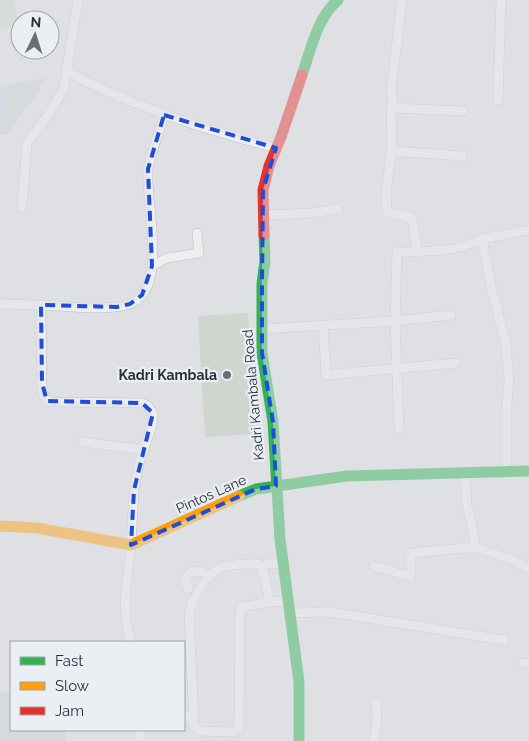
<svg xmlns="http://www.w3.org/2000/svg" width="529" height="741" viewBox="0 0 529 741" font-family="Raleway,sans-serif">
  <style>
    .built { fill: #ccd0d6 }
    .green { fill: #cfd6cf }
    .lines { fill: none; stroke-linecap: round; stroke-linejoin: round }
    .street-casing { stroke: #bcbec1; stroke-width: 10 }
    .street { stroke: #edeef0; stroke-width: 9 }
    .fast { stroke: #30b455; stroke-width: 11 }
    .slow { stroke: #ff9f0a; stroke-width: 11 }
    .jam { stroke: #e5322d; stroke-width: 11 }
    .marked { fill: none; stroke: #1d4ed8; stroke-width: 4; stroke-dasharray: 10 6; stroke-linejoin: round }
    .poi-dot { fill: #676e75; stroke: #ebeff3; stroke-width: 2 }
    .labels { text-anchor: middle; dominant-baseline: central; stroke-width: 4.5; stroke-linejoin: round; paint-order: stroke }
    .poi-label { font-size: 14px; font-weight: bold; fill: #27303a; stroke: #ebeff3; text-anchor: end }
    .street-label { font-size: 14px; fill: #27303a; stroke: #ebeff3 }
  </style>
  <rect width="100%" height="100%" fill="#dee0e3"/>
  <g class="built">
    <path d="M 45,78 L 39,89 L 40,90 L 6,135 L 0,134 L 0,86 Z"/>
    <path d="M 0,693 L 11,693 L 11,730 L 65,730 L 66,741 L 0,741 Z"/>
  </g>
  <g class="green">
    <path d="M 0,0 L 13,0 L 20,25 L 0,29 Z"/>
    <path d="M 7,88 L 23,89 L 20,117 L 4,117 Z"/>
    <path d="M 248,313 L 255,434 L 205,437 L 198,316 Z"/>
  </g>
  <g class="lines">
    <defs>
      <g id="street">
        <path d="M 402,0 L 391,92 L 393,100 L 391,108 L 392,144 L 386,195 L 387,212 L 412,218 L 417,251"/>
        <path d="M 67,72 C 135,107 202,129 276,148"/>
        <path d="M 498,100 L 501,0"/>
        <path d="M 391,108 L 463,111"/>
        <path d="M 391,151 L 463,156"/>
        <path d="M 22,207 L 27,143 L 47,117 L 64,88 L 78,0"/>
        <path d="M 264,215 L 312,213 L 338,209"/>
        <path d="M 482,239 L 529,230"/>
        <path d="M 152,266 L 167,258 L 199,253 L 197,233"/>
        <path d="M 0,304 L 41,305 L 42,392 L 47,401 L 52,402 L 142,403 L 148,406 L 153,413 L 153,422 L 139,463 L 134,490 L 131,545 L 125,599 L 126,619 L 130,642"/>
        <path d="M 41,305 C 63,306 114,312 132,303 C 169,286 145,202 148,170 C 150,154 160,130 164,115"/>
        <path d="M 323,325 L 326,375 L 456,363"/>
        <path d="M 262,329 L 395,321 L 451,315"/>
        <path d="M 399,428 L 395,321 L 397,252 C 428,251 453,253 482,239 L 492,290 L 506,344 L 509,380 L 507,405 L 507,470"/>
        <path d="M 83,442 L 144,450"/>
        <path d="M 465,472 L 467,507 L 472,526 L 475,547 L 510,559 L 529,568"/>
        <path d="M 268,564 L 283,563"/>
        <path d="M 374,566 L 411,577 L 411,553 L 475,547"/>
        <path d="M 188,589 L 185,580 L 189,573 L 198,571 L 211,575"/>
        <path d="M 270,602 L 262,566 L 259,564 C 248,564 232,564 223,567 C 206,573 192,599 189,615 L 194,725 L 200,731 L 231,732 L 239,728 L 240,610 L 242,607 L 270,602 L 288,601"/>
        <path d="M 290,613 L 330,612 L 504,640"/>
        <path d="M 523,663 L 529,664"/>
        <path d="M 184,715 L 194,720"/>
        <path d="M 140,741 L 140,730"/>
        <path d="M 374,741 L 377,720 L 376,703"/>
      </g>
    </defs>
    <use href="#street" class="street-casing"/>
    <use href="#street" class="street"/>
    <g class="fast">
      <path d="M 302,75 C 311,49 317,18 338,0"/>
      <path d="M 264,235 L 265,261 L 262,284 L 262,353 L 273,422 L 280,539 L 299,682 L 299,741"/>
      <path d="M 239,496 L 256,489 L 347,476 L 529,471"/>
    </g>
    <path class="slow" d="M 0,526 L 37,528 L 131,545 L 239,496"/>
    <path class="jam" d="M 264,235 L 263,190 L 269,166 L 281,137 L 302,75"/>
  </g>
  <path d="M0 0H529V741H0ZM 164,115 L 276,148 L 263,190 L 262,284 L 262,353 L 273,422 L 276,486 L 256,489 L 131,545 L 134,490 L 153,413 L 142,403 L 47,401 L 42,383 L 41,305 L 117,307 L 130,304 L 142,295 L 152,266 L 148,169 Z" fill="#dee0e3" fill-opacity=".55" fill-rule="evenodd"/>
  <path class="marked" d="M 164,115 L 276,148 L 263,190 L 262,284 L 262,353 L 273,422 L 276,486 L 256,489 L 131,545 L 134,490 L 153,413 L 142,403 L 47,401 L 42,383 L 41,305 L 117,307 L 130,304 L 142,295 L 152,266 L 148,169 Z"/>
  <circle class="poi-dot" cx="227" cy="375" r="5"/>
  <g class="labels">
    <g class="poi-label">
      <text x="217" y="375">Kadri Kambala</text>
    </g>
    <g class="street-label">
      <text transform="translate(253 395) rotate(-95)">Kadri Kambala Road</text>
      <text transform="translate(211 494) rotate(-24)">Pintos Lane</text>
    </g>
  </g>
  <rect x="10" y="641" width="175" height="90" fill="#ebeff3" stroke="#9da3a9"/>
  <rect x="20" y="657" width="25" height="8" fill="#30b455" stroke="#9da3a9"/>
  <text x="55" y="666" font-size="15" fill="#27303a">Fast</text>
  <rect x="20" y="682" width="25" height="8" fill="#ff9f0a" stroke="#9da3a9"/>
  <text x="55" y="691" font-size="15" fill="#27303a">Slow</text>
  <rect x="20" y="707" width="25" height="8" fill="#e5322d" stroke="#9da3a9"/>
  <text x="55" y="716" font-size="15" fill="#27303a">Jam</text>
  <g transform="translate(35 35) rotate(4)"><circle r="24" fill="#ebeff3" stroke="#9da3a9"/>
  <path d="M0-4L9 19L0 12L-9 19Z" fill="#676e75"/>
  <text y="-8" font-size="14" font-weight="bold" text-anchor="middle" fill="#27303a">N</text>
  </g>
</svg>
